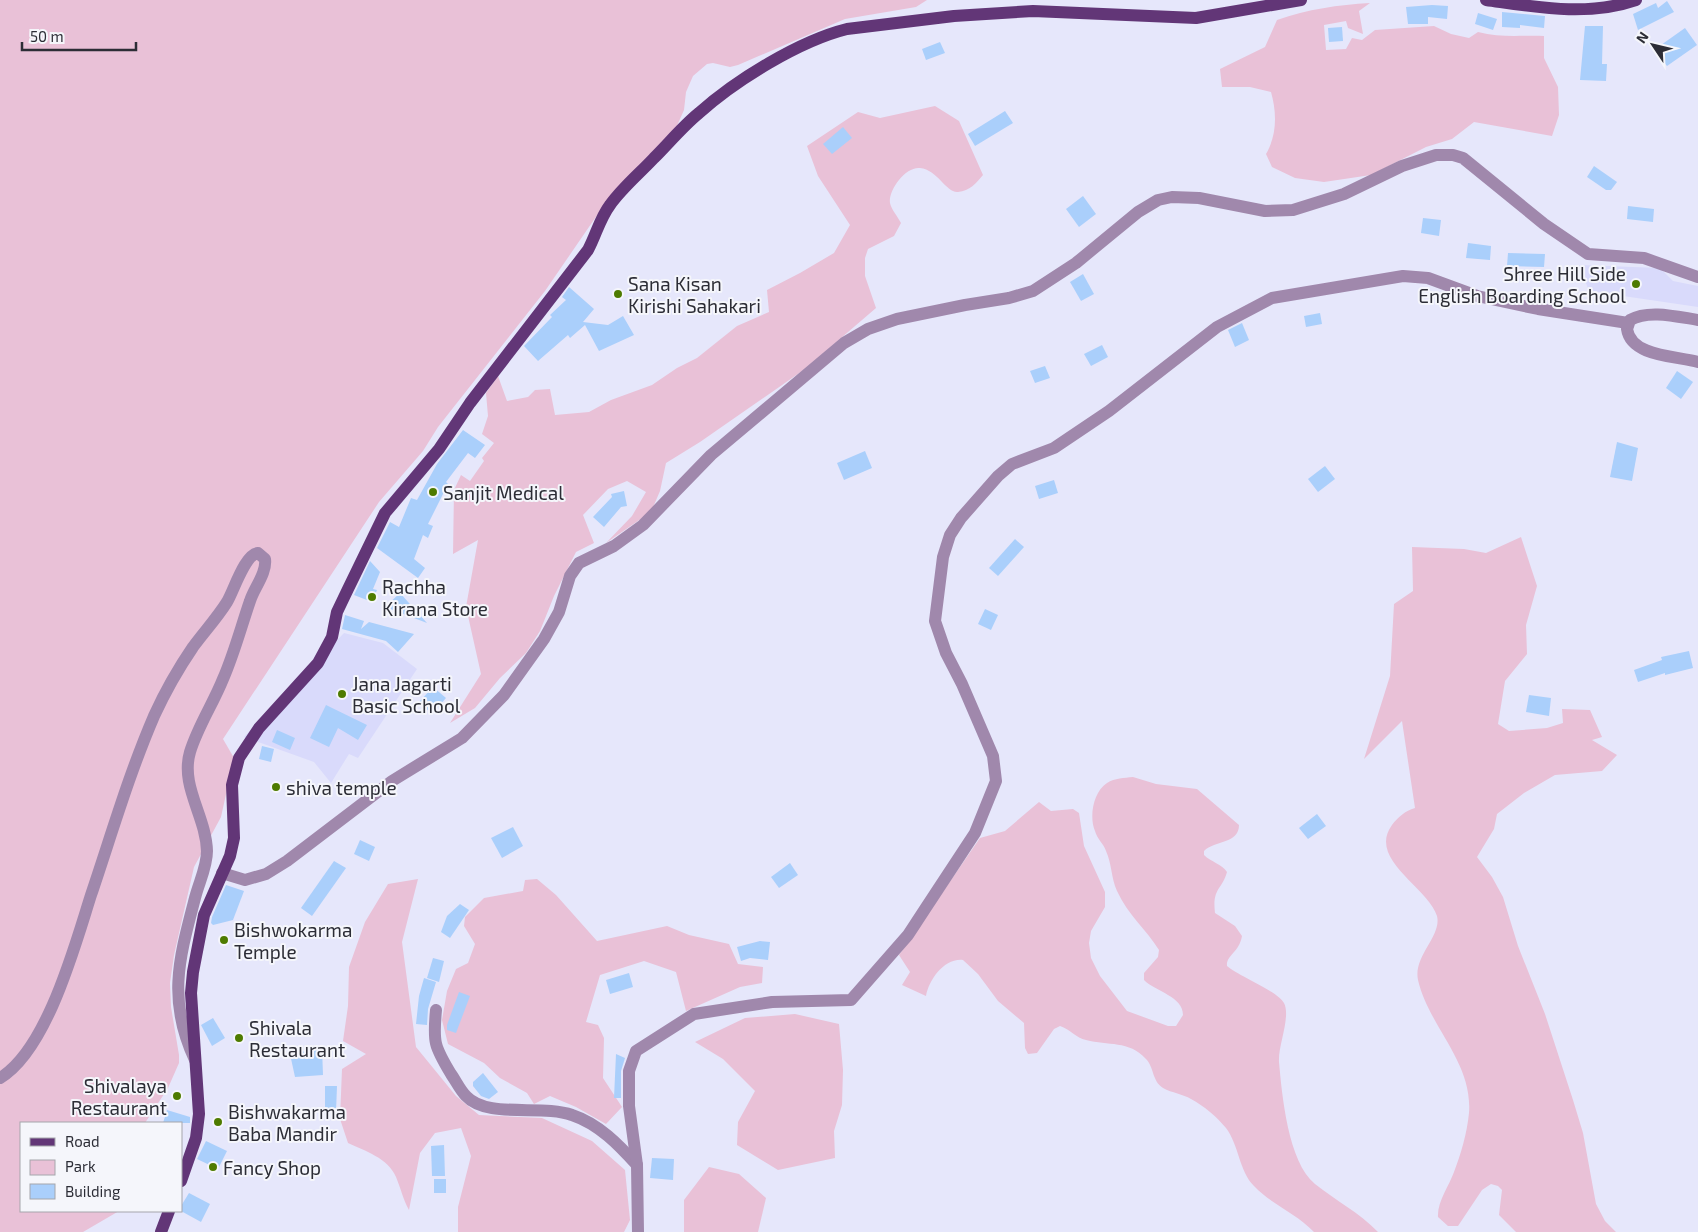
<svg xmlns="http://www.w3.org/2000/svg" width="1698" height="1232" viewBox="0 0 1698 1232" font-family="'Exo 2',sans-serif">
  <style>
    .built { fill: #d9dafb }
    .green { fill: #e9c1d7 }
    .building { fill: #aacffb }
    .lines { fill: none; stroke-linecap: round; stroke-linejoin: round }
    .minor { stroke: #a088ac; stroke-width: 12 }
    .major { stroke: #623677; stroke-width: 12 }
    .poi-dot { fill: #4e7b00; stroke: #f5f6fb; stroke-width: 2 }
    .labels { text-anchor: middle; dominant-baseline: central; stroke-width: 4; stroke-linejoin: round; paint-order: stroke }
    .poi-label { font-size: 19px; fill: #2c2d36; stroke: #f5f6fb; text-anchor: start }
  </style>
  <rect width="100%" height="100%" fill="#e6e7fb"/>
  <g class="built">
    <path d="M 1579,265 L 1660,268 L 1673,281 L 1698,286 L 1698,307 L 1589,291 Z"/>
    <path d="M 344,633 L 383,643 L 417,669 L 358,758 L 349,754 L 331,783 L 314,762 L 244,737 Z"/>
  </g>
  <g class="green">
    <path d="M 0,0 L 927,0 L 916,7 L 845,19 L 738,65 L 730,67 L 713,63 L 707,64 L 693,76 L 686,92 L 684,110 L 676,128 L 613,192 L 545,291 L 438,427 L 423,451 L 379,502 L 223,739 L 234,758 L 221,817 L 194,867 L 174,955 L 170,983 L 171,1007 L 179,1055 L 179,1063 L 168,1088 L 145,1123 L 21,1123 L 21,1211 L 119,1211 L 83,1232 L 0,1232 Z"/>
    <path d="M 1370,3 L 1359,11 L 1363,34 L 1348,28 L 1346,21 L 1324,25 L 1326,50 L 1346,49 L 1352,38 L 1362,40 L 1375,30 L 1434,26 L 1451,34 L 1469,38 L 1478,32 C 1500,38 1521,35 1544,36 L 1544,58 L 1558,87 L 1559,115 L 1552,136 L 1474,122 L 1452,139 L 1426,147 L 1371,175 L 1324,182 L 1295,178 L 1272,167 L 1266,154 C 1277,135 1277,113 1271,92 L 1250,87 L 1222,87 L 1220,69 L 1265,47 L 1277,20 C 1308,9 1338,5 1370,3 Z"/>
    <path d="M 935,106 L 959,121 L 983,175 C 976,183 970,191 958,192 C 946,193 938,170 920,168 C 906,166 888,190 890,203 C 891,209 898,217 901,223 L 894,236 L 868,249 L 865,258 L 865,276 L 876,308 L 805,369 L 700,442 L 666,463 L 660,491 L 651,512 L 606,543 L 632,516 L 646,492 L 627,481 L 608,489 L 583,515 L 594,543 L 576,552 L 554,596 L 540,631 L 526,653 L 500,678 L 475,708 L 450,723 L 481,674 L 466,607 L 478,540 L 453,554 L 454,490 L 461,475 L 470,481 L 484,461 L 482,458 L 494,443 L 482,434 L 488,416 L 486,393 L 498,376 L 507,401 L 528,397 L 535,390 L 550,389 L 555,415 L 589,412 L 611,400 L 652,385 L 677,368 L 697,358 L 737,326 L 769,312 L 767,290 L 800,273 L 834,253 L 850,225 L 818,176 L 807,146 L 858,112 L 880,118 Z"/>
    <path d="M 1521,537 L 1537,586 L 1526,625 L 1527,654 L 1505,681 L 1498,724 L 1509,731 L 1547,728 L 1563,723 L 1562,709 L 1590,710 L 1602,737 L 1592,740 L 1617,755 L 1602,771 L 1555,775 L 1524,793 L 1497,814 L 1494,829 L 1477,857 L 1492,877 L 1503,897 L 1518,946 L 1545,1014 L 1573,1100 L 1583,1133 L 1596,1204 L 1605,1221 L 1616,1232 L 1516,1232 L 1499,1215 L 1502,1190 L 1498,1186 L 1491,1184 L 1482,1190 L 1458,1226 L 1448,1226 L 1438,1217 C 1437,1202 1449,1186 1454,1172 C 1461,1154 1467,1133 1469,1113 C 1473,1062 1429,1027 1418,980 C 1413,956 1442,936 1437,916 C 1428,887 1367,859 1392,825 C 1398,817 1405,811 1415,808 L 1402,721 L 1364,759 L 1390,676 L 1394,604 L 1413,591 L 1412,547 L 1464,549 L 1486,553 Z"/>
    <path d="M 1133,777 L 1156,784 L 1197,789 L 1239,825 C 1239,844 1215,840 1204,851 L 1204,855 C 1211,862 1222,864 1227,872 C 1222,890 1212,888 1215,913 L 1235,926 L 1242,936 C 1239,953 1226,955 1227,966 C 1238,976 1278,991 1284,1003 C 1291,1017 1278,1045 1279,1062 C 1282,1095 1288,1162 1315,1184 C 1336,1201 1359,1212 1378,1232 L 1314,1232 C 1296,1213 1272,1205 1254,1186 C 1239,1171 1239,1145 1226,1128 C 1217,1117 1204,1106 1191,1099 C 1183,1094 1172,1093 1163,1088 C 1152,1081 1154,1067 1146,1059 C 1129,1040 1108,1046 1086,1040 C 1076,1038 1070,1029 1060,1026 L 1054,1029 L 1037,1053 L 1028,1054 L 1025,1048 L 1024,1023 L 998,1001 L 978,974 L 963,960 C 944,958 929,980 926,996 L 902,985 L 910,972 L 899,955 L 980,838 L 1005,831 L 1039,802 L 1051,811 L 1073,809 L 1079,813 L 1084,846 L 1105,892 L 1105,907 L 1091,931 L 1089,943 L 1091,958 L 1100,976 L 1127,1011 L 1168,1026 L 1176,1026 L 1183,1015 C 1183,996 1156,992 1144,980 L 1144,973 L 1158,957 L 1159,950 C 1146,929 1128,915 1117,891 C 1111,878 1112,864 1106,851 C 1104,844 1097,839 1095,831 C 1089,817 1093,792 1107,783 C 1115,778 1124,778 1133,777 Z"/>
    <path d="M 418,879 L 402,942 L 416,1047 L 456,1096 L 479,1115 L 542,1118 L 592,1141 L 625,1170 L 630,1220 L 624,1232 L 458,1232 L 458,1207 L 471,1156 L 461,1128 L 435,1133 L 420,1153 L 409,1210 C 403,1199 401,1189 396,1177 C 388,1158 365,1151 348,1143 L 340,1119 L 342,1069 L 366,1054 L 343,1041 L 348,1006 L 349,967 L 365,922 L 388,884 Z"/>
    <path d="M 537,879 L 556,895 L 597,941 L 667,926 L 689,935 L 729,944 L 738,964 L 763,967 L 762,983 L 740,987 L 686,1011 L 676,972 L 644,961 L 600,975 L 586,1022 L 598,1025 L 604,1038 L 603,1078 L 622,1107 L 606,1124 L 576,1107 L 550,1096 L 534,1104 L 527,1093 L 500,1078 L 484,1063 L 448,1044 L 442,1020 L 447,991 L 456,969 L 468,963 L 475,944 L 464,926 L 465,917 L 484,898 L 523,891 L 525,880 Z"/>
    <path d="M 795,1014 L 839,1024 L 843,1070 L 842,1105 L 834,1131 L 835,1158 L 778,1170 L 737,1145 L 738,1122 L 755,1091 L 723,1059 L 695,1042 L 745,1018 Z"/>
    <path d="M 709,1167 L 739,1174 L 766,1198 L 758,1232 L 684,1232 L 684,1200 Z"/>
  </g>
  <g class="building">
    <path d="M 1667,1 L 1674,12 L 1638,30 L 1633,14 L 1656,3 L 1658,8 Z"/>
    <path d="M 1432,5 L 1448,6 L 1447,19 L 1428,17 L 1428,24 L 1408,24 L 1406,7 Z"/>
    <path d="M 1502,12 L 1545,16 L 1544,28 L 1520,25 L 1520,28 L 1502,27 Z"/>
    <path d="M 1478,13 L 1497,19 L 1493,30 L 1475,24 Z"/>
    <path d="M 1585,26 L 1603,26 L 1602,64 L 1607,64 L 1606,81 L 1580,80 Z"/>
    <path d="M 1342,27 L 1343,41 L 1329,42 L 1328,28 Z"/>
    <path d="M 1685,28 L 1697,45 L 1667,66 L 1654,50 Z"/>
    <path d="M 940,42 L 945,53 L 926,60 L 922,49 Z"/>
    <path d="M 1005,111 L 1013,123 L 975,146 L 968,134 Z"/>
    <path d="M 843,127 L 852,138 L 832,154 L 823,144 Z"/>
    <path d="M 1594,166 L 1617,182 L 1611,190 L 1606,190 L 1587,177 Z"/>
    <path d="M 1083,196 L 1096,214 L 1079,227 L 1066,209 Z"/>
    <path d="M 1628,206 L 1654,209 L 1653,222 L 1627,219 Z"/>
    <path d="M 1423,218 L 1441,220 L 1439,236 L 1421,233 Z"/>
    <path d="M 1468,243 L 1491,246 L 1490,260 L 1466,258 Z"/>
    <path d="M 1508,253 L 1545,254 L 1544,267 L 1507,266 Z"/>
    <path d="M 1083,274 L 1094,294 L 1081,301 L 1070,282 Z"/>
    <path d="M 569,287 L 594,309 L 583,322 L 608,325 L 623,316 L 634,335 L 599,351 L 585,325 L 570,338 L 568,335 L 538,361 L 524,346 L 552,317 L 550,315 L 566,300 L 562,297 Z"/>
    <path d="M 1320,313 L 1322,324 L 1306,327 L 1304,316 Z"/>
    <path d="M 1242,323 L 1249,340 L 1235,347 L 1228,330 Z"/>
    <path d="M 1102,345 L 1108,357 L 1091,366 L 1084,354 Z"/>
    <path d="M 1045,366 L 1050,378 L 1035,383 L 1030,371 Z"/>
    <path d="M 1677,371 L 1693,382 L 1681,399 L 1666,388 Z"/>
    <path d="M 463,430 L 485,445 L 475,458 L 468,453 L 446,482 L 448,484 L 428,524 L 433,526 L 428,538 L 423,535 L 414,559 L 425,568 L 418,578 L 377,548 L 390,522 L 399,527 L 411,498 L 417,500 L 437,464 Z"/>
    <path d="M 1617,442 L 1638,448 L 1632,481 L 1610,477 Z"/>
    <path d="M 865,451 L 872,468 L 844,480 L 837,463 Z"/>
    <path d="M 1325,466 L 1335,479 L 1318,492 L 1308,479 Z"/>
    <path d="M 1054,480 L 1058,493 L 1039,499 L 1035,486 Z"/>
    <path d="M 624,491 L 627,506 L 621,507 L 604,527 L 593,517 L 612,497 L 611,494 Z"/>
    <path d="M 1015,539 L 1024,547 L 998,576 L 989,568 Z"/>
    <path d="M 370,561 L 380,572 L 373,589 L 377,590 L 372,602 L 354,595 Z"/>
    <path d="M 400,593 L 427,623 L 385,607 Z"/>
    <path d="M 985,609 L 998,615 L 991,630 L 978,624 Z"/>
    <path d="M 345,615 L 364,621 L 361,629 L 369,622 L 414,634 L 398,652 L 386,641 L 342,629 Z"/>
    <path d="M 1689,651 L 1693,668 L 1665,675 L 1665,673 L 1638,682 L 1634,670 L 1662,660 L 1661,657 Z"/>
    <path d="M 433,687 L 446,698 L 432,714 L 419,702 Z"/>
    <path d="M 1529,695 L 1551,698 L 1549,716 L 1526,712 Z"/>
    <path d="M 326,705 L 367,725 L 358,740 L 338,728 L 329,747 L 310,738 Z"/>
    <path d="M 277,730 L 295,738 L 290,750 L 272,742 Z"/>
    <path d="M 262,746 L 274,749 L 271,762 L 259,759 Z"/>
    <path d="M 1317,814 L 1326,826 L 1308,839 L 1299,828 Z"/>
    <path d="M 513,827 L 523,846 L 502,858 L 491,838 Z"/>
    <path d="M 360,840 L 375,847 L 369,861 L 354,854 Z"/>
    <path d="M 334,861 L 346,868 L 312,916 L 301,908 Z"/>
    <path d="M 790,863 L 798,875 L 779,888 L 771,877 Z"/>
    <path d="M 226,885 L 244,891 L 233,920 L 213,925 L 211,923 L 212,917 Z"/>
    <path d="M 460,904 L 469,910 L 450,938 L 441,932 L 447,916 Z"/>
    <path d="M 760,941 L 770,942 L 768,960 L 750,958 L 741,961 L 737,947 Z"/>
    <path d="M 433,958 L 444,961 L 439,982 L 427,978 Z"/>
    <path d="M 629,973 L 633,987 L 610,994 L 606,980 Z"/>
    <path d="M 424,978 L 436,982 L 428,1009 L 427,1025 L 416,1024 L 419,996 Z"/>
    <path d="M 459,992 L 470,996 L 456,1033 L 447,1030 L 447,1025 Z"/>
    <path d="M 213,1018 L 225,1038 L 212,1046 L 201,1025 Z"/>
    <path d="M 322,1048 L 323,1075 L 295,1077 L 290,1054 Z"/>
    <path d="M 616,1054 L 625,1058 L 621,1071 L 621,1098 L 614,1098 Z"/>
    <path d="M 483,1073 L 498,1092 L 489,1099 L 481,1096 L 473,1086 L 473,1082 Z"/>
    <path d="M 325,1086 L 337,1086 L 336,1112 L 325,1112 Z"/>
    <path d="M 167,1110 L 190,1117 L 190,1123 L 163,1123 Z"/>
    <path d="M 206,1141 L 227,1151 L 218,1169 L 197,1159 Z"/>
    <path d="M 444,1145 L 445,1176 L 432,1176 L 431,1146 Z"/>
    <path d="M 652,1158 L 674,1159 L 673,1180 L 650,1178 Z"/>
    <rect x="434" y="1179" width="12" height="14"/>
    <path d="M 189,1193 L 210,1204 L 201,1222 L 181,1211 L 181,1206 Z"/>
  </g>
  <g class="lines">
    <g class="minor">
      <path d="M 1698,320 C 1678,317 1649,309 1630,320 L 1627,329 C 1631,357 1677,356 1698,362"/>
      <path d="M 222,873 L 245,880 L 266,874 L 287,861 L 392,781 L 462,738 L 504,695 L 544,639 L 559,612 L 570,576 L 579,563 L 614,546 L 643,525 L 711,455 L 844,343 L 868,329 L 897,319 L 965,305 L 1009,298 L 1033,291 L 1076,263 L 1138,212 L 1158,200 L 1172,197 L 1199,198 L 1265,211 L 1293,210 L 1344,194 L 1402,166 L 1436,155 L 1453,155 L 1463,158 L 1544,224 L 1588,254 L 1644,258 L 1698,277"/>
      <path d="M 436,1010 C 433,1042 434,1046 451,1074 C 456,1081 460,1090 466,1096 C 487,1119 542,1104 572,1115 C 599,1124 619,1145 637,1165"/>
      <path d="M 0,1078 C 47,1050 75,945 91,895 C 111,836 129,774 154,716 C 165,692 178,669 193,647 C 204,632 217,618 227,602 C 234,590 245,554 258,553 L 265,559 C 267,573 254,588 250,601 C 241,627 234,654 223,679 C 213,704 198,726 190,752 C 180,786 206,816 207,851 C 207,867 199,882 195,898 C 179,959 167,1000 195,1060"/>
      <path d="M 638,1232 L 637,1165 L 629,1106 L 629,1071 L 636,1051 L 694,1014 L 772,1002 L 851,1000 L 908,935 L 925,909 L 975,833 L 996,781 L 993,756 L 962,684 L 946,653 L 935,621 L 943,557 L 950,535 L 961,518 L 998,476 L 1012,464 L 1054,448 L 1109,411 L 1217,327 L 1272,298 L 1403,276 L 1428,278 L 1477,296 L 1538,309 L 1628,323"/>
    </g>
    <g class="major">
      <path d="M 1486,0 C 1536,7 1587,17 1636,0"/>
      <path d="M 181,1181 L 196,1138 L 199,1114 L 191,993 L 193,972 L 204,915 L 230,856 L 234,838 L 232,785 L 239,758 L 259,728 L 318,663 L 332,637 L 337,612 L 348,589 L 385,513 L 439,449 L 470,403 L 588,250 C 596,235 600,218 610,205 C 622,188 639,174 654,158 C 669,143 683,126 699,113 C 736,80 799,41 847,29 L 954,16 L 1033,11 L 1196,18 L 1301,0"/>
      <path d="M 161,1232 L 169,1211"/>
    </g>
  </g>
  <g class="poi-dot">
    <circle cx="1636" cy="284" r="5"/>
    <circle cx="618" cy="294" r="5"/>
    <circle cx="433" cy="492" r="5"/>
    <circle cx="372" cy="597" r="5"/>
    <circle cx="342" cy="694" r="5"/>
    <circle cx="276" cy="787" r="5"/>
    <circle cx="224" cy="940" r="5"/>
    <circle cx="239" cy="1038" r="5"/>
    <circle cx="177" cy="1096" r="5"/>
    <circle cx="218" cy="1122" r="5"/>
    <circle cx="213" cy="1167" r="5"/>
  </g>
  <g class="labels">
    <g class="poi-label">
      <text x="1626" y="273" text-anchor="end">Shree Hill Side<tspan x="1626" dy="22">English Boarding School</tspan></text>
      <text x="628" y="283">Sana Kisan<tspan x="628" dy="22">Kirishi Sahakari</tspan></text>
      <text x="443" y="492">Sanjit Medical</text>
      <text x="382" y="586">Rachha<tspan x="382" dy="22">Kirana Store</tspan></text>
      <text x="352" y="683">Jana Jagarti<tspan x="352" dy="22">Basic School</tspan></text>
      <text x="286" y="787">shiva temple</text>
      <text x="234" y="929">Bishwokarma<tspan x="234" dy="22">Temple</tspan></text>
      <text x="249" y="1027">Shivala<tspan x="249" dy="22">Restaurant</tspan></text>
      <text x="167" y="1085" text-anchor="end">Shivalaya<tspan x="167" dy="22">Restaurant</tspan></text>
      <text x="228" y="1111">Bishwakarma<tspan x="228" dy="22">Baba Mandir</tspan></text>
      <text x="223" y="1167">Fancy Shop</text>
    </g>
  </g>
  <rect x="20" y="1122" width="162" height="90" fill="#f5f6fb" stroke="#a5a6ac"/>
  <rect x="30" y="1138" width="25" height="8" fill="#623677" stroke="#a5a6ac"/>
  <text x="65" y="1147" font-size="15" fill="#2c2d36">Road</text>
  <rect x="30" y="1160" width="25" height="15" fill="#e9c1d7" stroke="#a5a6ac"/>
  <text x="65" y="1172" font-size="15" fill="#2c2d36">Park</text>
  <rect x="30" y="1184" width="25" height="15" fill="#aacffb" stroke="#a5a6ac"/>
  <text x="65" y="1197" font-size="15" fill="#2c2d36">Building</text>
  <g transform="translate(1653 45) rotate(305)" stroke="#f5f6fb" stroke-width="4" paint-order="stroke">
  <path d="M0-4L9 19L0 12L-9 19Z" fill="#2c2d36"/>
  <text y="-8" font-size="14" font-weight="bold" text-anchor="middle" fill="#2c2d36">N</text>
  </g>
  <path d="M22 42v8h114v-8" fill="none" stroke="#2c2d36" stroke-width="2.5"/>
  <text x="30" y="42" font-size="15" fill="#2c2d36" stroke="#f5f6fb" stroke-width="4" paint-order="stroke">50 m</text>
</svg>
